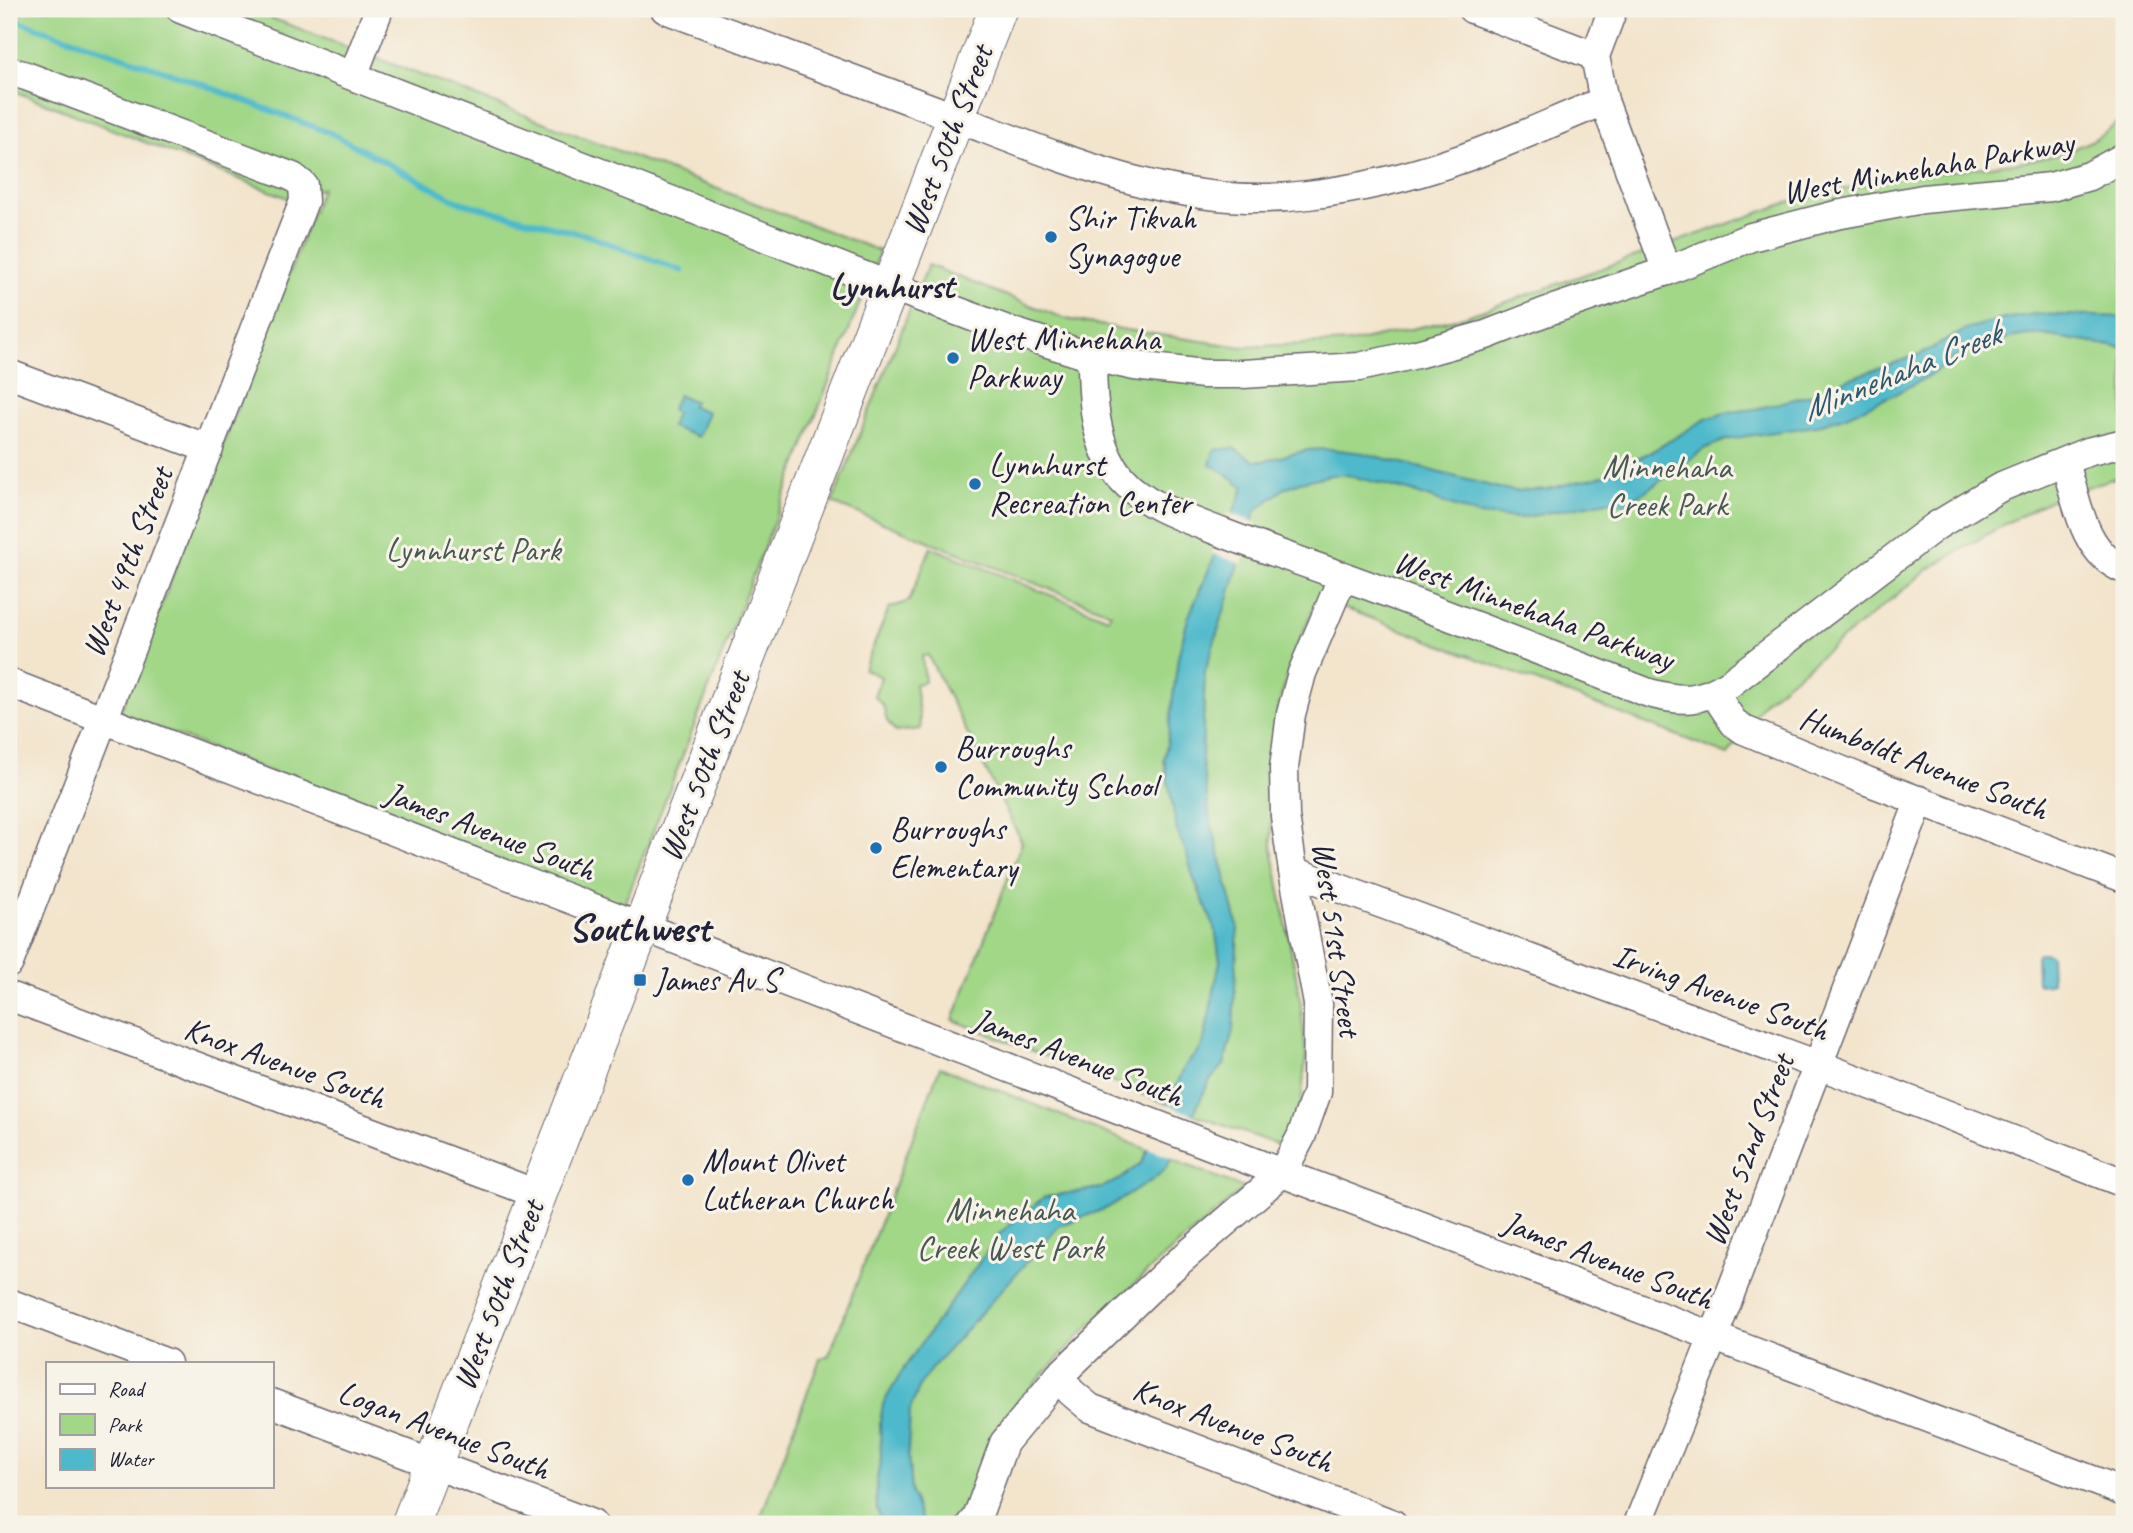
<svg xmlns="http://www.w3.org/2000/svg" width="2133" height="1533" viewBox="0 0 2133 1533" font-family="Caveat,sans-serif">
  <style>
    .green { fill: #a2d788; stroke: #627c62; stroke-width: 2 }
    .water { fill: #4eb9cb; stroke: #386e83; stroke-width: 2 }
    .pier { fill: #f3e4cc }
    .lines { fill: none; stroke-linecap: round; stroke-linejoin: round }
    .stream { stroke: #4eb9cb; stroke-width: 6 }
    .minor-casing { stroke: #6b666e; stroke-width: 31 }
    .major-casing { stroke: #6b666e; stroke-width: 39 }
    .minor { stroke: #fff; stroke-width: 28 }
    .major { stroke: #fff; stroke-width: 37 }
    .poi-dot { fill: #1f6fb2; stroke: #f7f3e8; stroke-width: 2.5 }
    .labels { text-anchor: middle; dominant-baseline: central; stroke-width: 6; stroke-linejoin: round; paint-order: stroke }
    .street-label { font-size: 33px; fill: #22223b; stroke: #f7f3e8 }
    .poi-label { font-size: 33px; fill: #22223b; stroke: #f7f3e8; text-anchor: start }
    .park-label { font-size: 33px; fill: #485852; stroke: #f7f3e8 }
    .neighbourhood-label { font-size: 35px; font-weight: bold; fill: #22223b; stroke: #f7f3e8 }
    .water-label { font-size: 35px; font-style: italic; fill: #31576d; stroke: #f7f3e8 }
    .district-label { font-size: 40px; font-weight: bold; fill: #22223b; stroke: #f7f3e8 }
  </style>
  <rect width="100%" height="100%" fill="#f7f3e8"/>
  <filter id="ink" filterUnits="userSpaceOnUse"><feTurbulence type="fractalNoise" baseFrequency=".0143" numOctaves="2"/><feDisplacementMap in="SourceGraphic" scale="14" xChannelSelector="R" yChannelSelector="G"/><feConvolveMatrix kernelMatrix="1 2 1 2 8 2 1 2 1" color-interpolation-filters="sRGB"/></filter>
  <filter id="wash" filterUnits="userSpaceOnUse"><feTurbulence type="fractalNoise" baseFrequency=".00686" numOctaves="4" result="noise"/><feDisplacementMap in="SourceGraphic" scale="28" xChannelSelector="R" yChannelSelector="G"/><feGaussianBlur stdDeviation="1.57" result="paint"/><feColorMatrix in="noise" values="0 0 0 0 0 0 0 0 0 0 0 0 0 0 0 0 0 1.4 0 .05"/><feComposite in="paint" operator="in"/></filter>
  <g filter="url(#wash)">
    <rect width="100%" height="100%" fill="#f3e4cc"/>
    <g class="green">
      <path d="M 9,9 L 248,9 L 880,251 L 630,890 L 624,903 L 611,904 L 120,713 L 322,188 L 290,199 L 9,89 Z"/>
      <path d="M 2124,119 L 2124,475 L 2056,497 L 2003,525 L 1930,568 L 1765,701 L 1728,755 L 1355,612 L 1317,600 L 1294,653 L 1279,704 L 1270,775 L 1272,848 L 1300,998 L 1306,1055 L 1301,1103 L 1281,1146 L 1198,1116 L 953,1020 L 1022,842 L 928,655 L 922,656 L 925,682 L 915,684 L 921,729 L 896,732 L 887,721 L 883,705 L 874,696 L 881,677 L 864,669 L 889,608 L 909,601 L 931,547 L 1108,618 L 1111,613 L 832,503 L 928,265 L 1066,319 L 1127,330 L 1242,347 L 1354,342 L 1464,317 L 1792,201 L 1899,177 L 2022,162 L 2061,154 L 2093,140 Z"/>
      <path d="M 940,1067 L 1244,1188 L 1156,1264 L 1080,1335 L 1034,1384 L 993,1432 L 970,1498 L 949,1524 L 758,1524 L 820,1359 L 829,1355 Z"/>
    </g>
    <g class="water">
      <path d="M 2035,314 L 2124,317 L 2124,348 L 2043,335 L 2027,335 L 1994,341 L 1958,355 L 1929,376 L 1895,394 L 1846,416 L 1816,426 L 1747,436 L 1726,440 L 1704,449 L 1652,487 L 1623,504 L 1607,501 L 1521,518 L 1478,515 L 1416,493 L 1347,475 L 1331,475 L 1300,482 L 1285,488 L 1256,510 L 1205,672 L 1202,760 L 1209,813 L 1238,927 L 1233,1030 L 1224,1065 L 1210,1080 L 1167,1167 L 1154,1179 L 1107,1208 L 1059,1226 L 930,1370 L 920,1385 L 910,1410 L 908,1451 L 911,1492 L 923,1524 L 883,1524 L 877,1510 L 876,1484 L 881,1458 L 880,1422 L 883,1404 L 904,1368 L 1000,1233 L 1044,1197 L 1100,1188 L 1121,1179 L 1142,1162 L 1186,1064 L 1200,1050 L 1204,1040 L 1220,961 L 1215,928 L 1193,877 L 1187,854 L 1177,831 L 1164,759 L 1167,744 L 1178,657 L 1188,618 L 1244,487 L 1221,470 L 1210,465 L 1214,450 L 1234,448 L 1254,461 L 1264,461 L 1307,450 L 1329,449 L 1363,453 L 1499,488 L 1516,491 L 1547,489 L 1605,475 L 1656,449 L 1706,419 L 1728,412 L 1756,409 L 1814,394 L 1848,379 L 1921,354 L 1969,328 L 2003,319 Z"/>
      <path d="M 678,395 L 694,401 L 692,406 L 708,412 L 698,437 L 671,427 L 676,413 L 671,410 Z"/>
      <path d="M 2038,953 L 2047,953 L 2051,956 L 2052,982 L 2049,984 L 2039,985 L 2037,982 L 2036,956 Z"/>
    </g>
    <g class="pier">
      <path d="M 1229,513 L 1256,523 L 1242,564 L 1212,553 Z"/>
      <path d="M 1166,1104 L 1196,1116 L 1175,1159 L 1145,1148 Z"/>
    </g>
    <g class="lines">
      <path class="stream" d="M 9,18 L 180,76 L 333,134 L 459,202 L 589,236 L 682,271"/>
    </g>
  </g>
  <g filter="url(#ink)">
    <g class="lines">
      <defs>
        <g id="minor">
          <path d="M 181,9 L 890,286 L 1013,332 L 1092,357 L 1135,366 L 1204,374 L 1243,374 L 1359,367 L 1417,354 L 1486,335 L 1545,312 L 1667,271 L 1751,237 L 1836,215 L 1923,199 L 2051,187 L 2089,176 L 2124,157"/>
          <path d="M 665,9 C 759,44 852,79 946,114 C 1063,158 1181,212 1308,195 C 1356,189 1406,178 1452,162 C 1504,145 1554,121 1604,101"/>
          <path d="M 1472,9 L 1595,56"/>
          <path d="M 1613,9 L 1595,56 L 1604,101 L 1667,271"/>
          <path d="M 9,71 L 26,76 L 293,177 L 303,185 L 304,201 L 9,963"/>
          <path d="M 353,76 L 379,9"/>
          <path d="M 1092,357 C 1092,396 1094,446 1121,478 C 1146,507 1188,519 1223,533 C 1262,548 1302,562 1342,576 C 1445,613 1547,654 1649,693 C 1682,702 1699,702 1729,684 L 1936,526 L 1999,488 L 2087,452 L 2124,443"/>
          <path d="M 9,374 L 209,449"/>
          <path d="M 2065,462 C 2076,498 2083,554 2124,569"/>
          <path d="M 9,683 L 1282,1173 L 2124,1492"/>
          <path d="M 1714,693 L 1734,723 L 1744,730 L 1867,781 L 2124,878"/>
          <path d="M 1293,871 L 1837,1072 L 2124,1183"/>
          <path d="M 9,996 L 537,1194"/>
          <path d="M 9,1303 L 167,1363"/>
          <path d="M 1059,1376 L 1071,1392 L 1090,1408 L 1393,1524"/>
          <path d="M 271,1403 L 592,1524"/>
          <path d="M 972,1524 L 977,1518 L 1004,1443 L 1059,1376 L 1166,1273 L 1282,1173 L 1301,1137 L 1317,1092 L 1318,1004 L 1293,871 L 1285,816 L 1284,768 L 1291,714 L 1302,673 L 1343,576"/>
          <path d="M 1638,1524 L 1720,1320 L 1920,800"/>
        </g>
        <path id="major" d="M 410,1524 L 998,9"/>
      </defs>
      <use href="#minor" class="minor-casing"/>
      <use href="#major" class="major-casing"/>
      <use href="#minor" class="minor"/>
      <use href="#major" class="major"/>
    </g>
  </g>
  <g class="poi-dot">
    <circle cx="1051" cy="237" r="7"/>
    <circle cx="953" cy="358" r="7"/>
    <circle cx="975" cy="484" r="7"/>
    <circle cx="941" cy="767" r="7"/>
    <circle cx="876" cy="848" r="7"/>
    <rect x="633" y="973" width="14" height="14" rx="3.5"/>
    <circle cx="688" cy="1180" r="7"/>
  </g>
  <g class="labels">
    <g class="street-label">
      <text transform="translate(947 140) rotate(-69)">West 50th Street</text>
      <text transform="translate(1928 167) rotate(-10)">West Minnehaha Parkway</text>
      <text transform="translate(127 562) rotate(-69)">West 49th Street</text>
      <text transform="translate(1534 610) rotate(20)">West Minnehaha Parkway</text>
      <text transform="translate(1924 763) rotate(21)">Humboldt Avenue South</text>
      <text transform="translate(704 766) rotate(-69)">West 50th Street</text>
      <text transform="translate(490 831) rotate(21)">James Avenue South</text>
      <text transform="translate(1337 939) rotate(82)">West 51st Street</text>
      <text transform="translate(1721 992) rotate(20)">Irving Avenue South</text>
      <text transform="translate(1078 1057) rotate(21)">James Avenue South</text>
      <text transform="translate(285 1063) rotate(20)">Knox Avenue South</text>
      <text transform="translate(1748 1150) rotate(-69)">West 52nd Street</text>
      <text transform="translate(1608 1260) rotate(21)">James Avenue South</text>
      <text transform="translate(498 1295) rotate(-69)">West 50th Street</text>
      <text transform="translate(1233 1425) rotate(21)">Knox Avenue South</text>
      <text transform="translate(444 1430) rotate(21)">Logan Avenue South</text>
    </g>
    <g class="poi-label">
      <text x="1065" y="218">Shir Tikvah<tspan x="1065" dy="38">Synagogue</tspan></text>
      <text x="967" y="339">West Minnehaha<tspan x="967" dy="38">Parkway</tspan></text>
      <text x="989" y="465">Lynnhurst<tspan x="989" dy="38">Recreation Center</tspan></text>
      <text x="955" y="748">Burroughs<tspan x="955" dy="38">Community School</tspan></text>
      <text x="890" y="829">Burroughs<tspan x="890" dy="38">Elementary</tspan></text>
      <text x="654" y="980">James Av S</text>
      <text x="702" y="1161">Mount Olivet<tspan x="702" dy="38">Lutheran Church</tspan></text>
    </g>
    <g class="park-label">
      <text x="1667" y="467">Minnehaha<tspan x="1667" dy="38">Creek Park</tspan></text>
      <text x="473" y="550">Lynnhurst Park</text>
      <text x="1010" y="1210">Minnehaha<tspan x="1010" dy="38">Creek West Park</tspan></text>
    </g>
    <g class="neighbourhood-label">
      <text x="892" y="286">Lynnhurst</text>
    </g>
    <g class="water-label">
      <text transform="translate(1901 371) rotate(-22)">Minnehaha Creek</text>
    </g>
    <g class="district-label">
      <text x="639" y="928">Southwest</text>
    </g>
  </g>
  <rect width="2133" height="1533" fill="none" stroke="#f7f3e8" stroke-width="35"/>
  <rect x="46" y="1362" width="228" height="126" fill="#f7f3e8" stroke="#a29fa3" stroke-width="2"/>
  <rect x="60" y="1384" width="35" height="10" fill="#ffffff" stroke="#a29fa3" stroke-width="2"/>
  <text x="108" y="1396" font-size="21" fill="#22223b">Road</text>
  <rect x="60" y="1414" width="35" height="21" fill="#a2d788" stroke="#a29fa3" stroke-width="2"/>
  <text x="108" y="1432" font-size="21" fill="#22223b">Park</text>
  <rect x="60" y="1449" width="35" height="21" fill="#4eb9cb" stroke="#a29fa3" stroke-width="2"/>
  <text x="108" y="1466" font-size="21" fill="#22223b">Water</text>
</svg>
